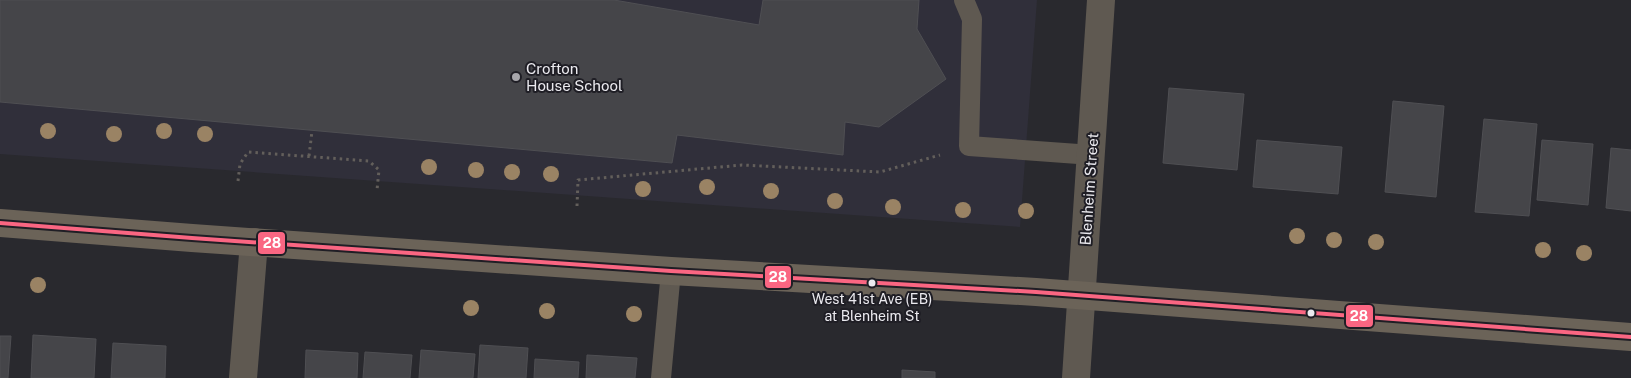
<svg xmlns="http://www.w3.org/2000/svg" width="1631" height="378" viewBox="0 0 1631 378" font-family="'Public Sans',sans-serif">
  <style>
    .built { fill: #302f3a }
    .building { fill: #454549; stroke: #4f4f53 }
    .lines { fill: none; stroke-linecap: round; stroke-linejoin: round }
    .path { stroke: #635f5b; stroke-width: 3; stroke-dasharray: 2.5 4; stroke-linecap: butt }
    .service { stroke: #5f5951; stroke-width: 20 }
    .minor { stroke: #5f5951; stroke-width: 28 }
    .tertiary { stroke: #5f5951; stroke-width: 28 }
    .secondary { stroke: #6b6358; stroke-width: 28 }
    .bus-1-casing { stroke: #1f1e25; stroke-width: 8 }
    .bus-1 { stroke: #fa6682; stroke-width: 4 }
    .tree { fill: #9a8364 }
    .poi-dot { fill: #a7a6ab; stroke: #1f1e25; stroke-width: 2 }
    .bus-dot { fill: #ebeaef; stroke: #1f1e25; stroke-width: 2 }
    .labels { text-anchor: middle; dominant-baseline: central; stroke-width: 4; stroke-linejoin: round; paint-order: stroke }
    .bus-label { font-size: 14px; fill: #ebeaef; stroke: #1f1e25 }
    .poi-label { font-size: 15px; fill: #ebeaef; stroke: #1f1e25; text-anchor: start }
    .street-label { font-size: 15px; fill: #ebeaef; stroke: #1f1e25 }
    .line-badge { stroke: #1f1e25; stroke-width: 2 }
    .badge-label { font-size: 14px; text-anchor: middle; font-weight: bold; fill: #fff }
  </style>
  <rect width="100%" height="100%" fill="#29292e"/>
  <path class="built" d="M 0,0 L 1037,0 L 1020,227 L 0,154 Z"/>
  <g class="building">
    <path d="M 0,0 L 614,0 L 759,25 L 763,0 L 919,0 L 917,29 L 946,79 L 879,127 L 845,122 L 843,155 L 677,135 L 672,163 L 0,102 Z"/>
    <path d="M 1169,88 L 1244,94 L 1237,170 L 1163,163 Z"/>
    <path d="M 1393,101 L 1444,106 L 1436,197 L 1385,192 Z"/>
    <path d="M 1484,119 L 1537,124 L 1529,216 L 1475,212 Z"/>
    <path d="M 1257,140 L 1342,147 L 1338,194 L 1253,187 Z"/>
    <path d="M 1542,140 L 1593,144 L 1588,205 L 1537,200 Z"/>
    <path d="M 1611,148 L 1631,150 L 1631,211 L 1606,208 Z"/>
    <path d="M 33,335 L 96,339 L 94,378 L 31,378 Z"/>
    <path d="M 0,336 L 11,336 L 8,378 L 0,378 Z"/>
    <path d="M 113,343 L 166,346 L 165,378 L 111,378 Z"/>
    <path d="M 480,345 L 528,348 L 526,378 L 478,378 Z"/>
    <path d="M 306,350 L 358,353 L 357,378 L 305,378 Z"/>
    <path d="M 421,350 L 475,354 L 473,378 L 419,378 Z"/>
    <path d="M 365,352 L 412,355 L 410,378 L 363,378 Z"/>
    <path d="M 587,355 L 637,358 L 635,378 L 586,378 Z"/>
    <path d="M 535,359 L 579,362 L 578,378 L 534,378 Z"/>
    <path d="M 902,370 L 935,372 L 935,378 L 902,378 Z"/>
  </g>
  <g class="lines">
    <g class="path">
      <path d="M 309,156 L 312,131"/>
      <path d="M 238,181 L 240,164 L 248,152 L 369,161 L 379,170 L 377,190"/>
      <path d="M 577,206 L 578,180 L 742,165 L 880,172 L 940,155"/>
    </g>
    <g class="service">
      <path d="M 964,0 L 972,19 L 969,146 L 1092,155"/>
      <path d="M 661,378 L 671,271"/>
    </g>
    <path class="minor" d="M 243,378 L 254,242"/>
    <path class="tertiary" d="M 1076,378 L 1101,0"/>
    <path class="secondary" d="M 0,223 L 192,238 L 671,271 L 1036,292 L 1631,337"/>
    <defs>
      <path id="bus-1" d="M 0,223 L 192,238 L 671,271 L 1036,292 L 1631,337"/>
    </defs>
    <use href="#bus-1" class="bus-1-casing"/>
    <use href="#bus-1" class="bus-1"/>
  </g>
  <g class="tree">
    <circle cx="48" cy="131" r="8"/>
    <circle cx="164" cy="131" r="8"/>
    <circle cx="114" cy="134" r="8"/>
    <circle cx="205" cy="134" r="8"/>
    <circle cx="429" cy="167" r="8"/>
    <circle cx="476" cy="170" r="8"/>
    <circle cx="512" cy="172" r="8"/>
    <circle cx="551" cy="174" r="8"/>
    <circle cx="707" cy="187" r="8"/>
    <circle cx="643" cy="189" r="8"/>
    <circle cx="771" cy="191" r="8"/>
    <circle cx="835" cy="201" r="8"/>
    <circle cx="893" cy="207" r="8"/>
    <circle cx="963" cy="210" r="8"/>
    <circle cx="1026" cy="211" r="8"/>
    <circle cx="1297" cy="236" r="8"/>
    <circle cx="1334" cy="240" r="8"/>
    <circle cx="1376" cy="242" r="8"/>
    <circle cx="1543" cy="250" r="8"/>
    <circle cx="1584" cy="253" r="8"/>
    <circle cx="38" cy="285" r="8"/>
    <circle cx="471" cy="308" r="8"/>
    <circle cx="547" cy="311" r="8"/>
    <circle cx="634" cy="314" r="8"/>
  </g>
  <circle class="poi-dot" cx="516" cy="77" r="5"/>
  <g class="bus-dot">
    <circle cx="872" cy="283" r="4.5"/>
    <circle cx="1311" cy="313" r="4.5"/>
  </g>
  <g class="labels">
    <g class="bus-label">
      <text x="872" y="299">West 41st Ave (EB)<tspan x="872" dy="17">at Blenheim St</tspan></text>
    </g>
    <g class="poi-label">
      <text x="526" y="68">Crofton<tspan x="526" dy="17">House School</tspan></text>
    </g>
    <g class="street-label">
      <text transform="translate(1089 189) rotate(-86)">Blenheim Street</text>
    </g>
  </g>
  <g class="line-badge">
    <rect x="257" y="231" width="29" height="24" rx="5" fill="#fa6682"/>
    <rect x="764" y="265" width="28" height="24" rx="5" fill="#fa6682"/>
    <rect x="1345" y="304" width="29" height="24" rx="5" fill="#fa6682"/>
  </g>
  <g class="badge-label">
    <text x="272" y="248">28</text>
    <text x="778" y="282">28</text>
    <text x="1359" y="321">28</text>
  </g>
</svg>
